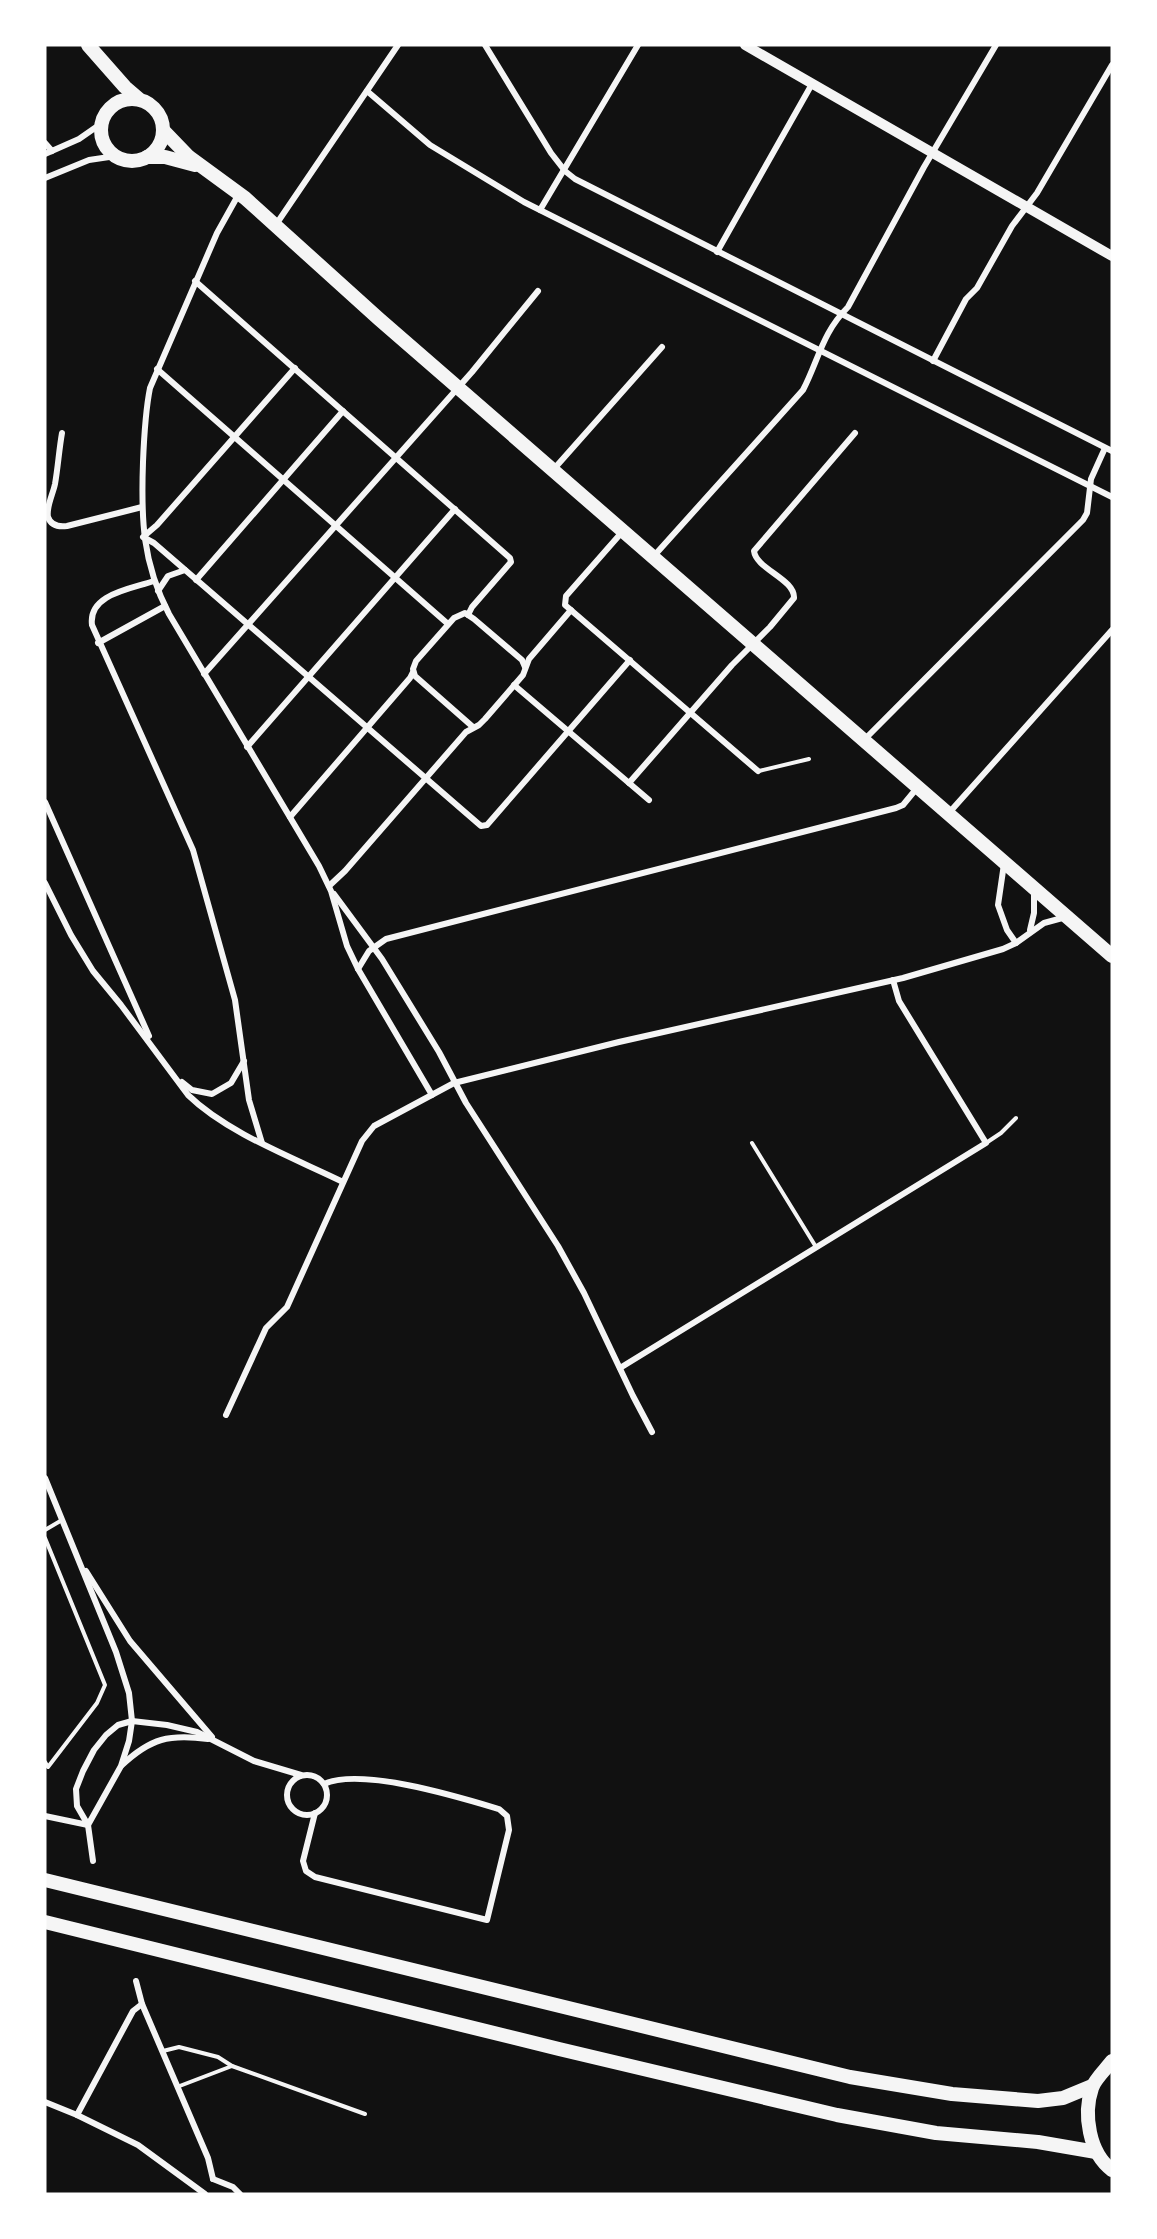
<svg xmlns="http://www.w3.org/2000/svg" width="1157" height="2239" viewBox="0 0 1157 2239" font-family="'Archivo Narrow',sans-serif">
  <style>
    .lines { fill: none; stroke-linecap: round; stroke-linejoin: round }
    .service { stroke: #f5f5f5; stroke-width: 4 }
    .minor { stroke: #f5f5f5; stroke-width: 6 }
    .tertiary { stroke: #f5f5f5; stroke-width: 10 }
    .trunk { stroke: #f5f5f5; stroke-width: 14 }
  </style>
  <rect width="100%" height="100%" fill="#111"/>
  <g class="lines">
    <g class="service">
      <path d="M 759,771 L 809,759"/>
      <path d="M 752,1143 L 816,1247"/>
      <path d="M 986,1143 L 1001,1133 L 1016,1118"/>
      <path d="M 45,1530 L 62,1520"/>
      <path d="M 45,1538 L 105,1685 L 97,1703 L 48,1767 L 45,1762"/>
      <path d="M 163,2051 L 179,2047 L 218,2057 L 232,2066 L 365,2114"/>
      <path d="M 177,2087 L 232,2066"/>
    </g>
    <g class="minor">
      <path d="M 485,45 L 551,153 L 565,171 L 575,179 L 1112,451"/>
      <path d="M 367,91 L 430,145 L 524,202 L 1112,497"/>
      <path d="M 45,143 L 52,151"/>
      <path d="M 45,154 L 79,139 L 102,123"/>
      <path d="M 45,178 L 89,160 L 116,156"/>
      <path d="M 237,192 L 236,199 L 217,233 L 150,388 C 145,413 144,437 143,462 C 141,518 142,562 169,614 L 319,866 L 331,891 L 347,946 L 358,969 L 432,1095"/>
      <path d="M 540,210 L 638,45"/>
      <path d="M 275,226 L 398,45"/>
      <path d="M 717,252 L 812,84"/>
      <path d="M 195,281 L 510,558 L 511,562 L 472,607 L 468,615"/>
      <path d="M 933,361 L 966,299 L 977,288 L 1012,226 L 1037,193 L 1112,65"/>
      <path d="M 295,368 L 157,525 L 143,537 L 154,543 L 481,826 L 487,825 L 630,660"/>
      <path d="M 157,369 L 448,624"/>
      <path d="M 62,433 C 59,450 58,467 55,484 C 53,494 46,507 48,517 C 51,526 59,527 67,526 L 142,507"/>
      <path d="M 553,470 L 662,347"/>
      <path d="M 623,531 L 566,596 L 565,605 L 758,771"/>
      <path d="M 653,557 L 803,390 C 819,359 822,333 848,307 L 924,167 L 996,45"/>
      <path d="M 196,580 L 343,411"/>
      <path d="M 154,581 C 131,589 88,594 92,625 L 193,850 L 235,1000 L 249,1100 L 262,1143"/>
      <path d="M 158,591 L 168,576 L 185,570"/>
      <path d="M 98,643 L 165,606"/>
      <path d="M 204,674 L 472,372 L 538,291"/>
      <path d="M 514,685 L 649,800"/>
      <path d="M 473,727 L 415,676 L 413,669 L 416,661 L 454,618 L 465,613 L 474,619 L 522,660 L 525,667"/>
      <path d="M 864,740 L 1083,520 L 1087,513 L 1091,479 L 1105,448"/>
      <path d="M 247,747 L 455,509"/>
      <path d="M 629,783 L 732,665 L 770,627 L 794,598 C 795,579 756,569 754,551 L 855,433"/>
      <path d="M 45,802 L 149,1036"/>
      <path d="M 948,814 L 1112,630"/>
      <path d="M 290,817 L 410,678 L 413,672"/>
      <path d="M 1004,864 L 998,905 L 1007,930 L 1016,943"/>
      <path d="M 45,883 L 71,935 L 93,971 L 121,1005 L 188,1095 C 227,1133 294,1158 343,1182"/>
      <path d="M 329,886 L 345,871 L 466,732 L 479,725 L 485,719 L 523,675 L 529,659 L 571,610"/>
      <path d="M 334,894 L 382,959 L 439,1052 L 466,1103 L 558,1246 L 584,1293 L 633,1396 L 652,1432"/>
      <path d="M 1030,930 L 1034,913 L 1034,890"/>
      <path d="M 358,969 L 369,951 L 386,939 L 896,808 L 903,805 L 917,788"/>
      <path d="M 182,1082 L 192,1090 L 212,1094 L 231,1083 L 244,1061"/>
      <path d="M 620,1368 L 986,1143 L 899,1001 L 893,980"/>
      <path d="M 226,1415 L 266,1328 L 287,1307 L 362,1141 L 374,1126 L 454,1083 L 619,1042 L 903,978 L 1003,949 L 1016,943 L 1044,923 L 1066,917"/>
      <path d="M 45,1478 L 116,1652 L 129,1693 L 132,1721 L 129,1741 L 121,1766 L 88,1825 L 93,1861"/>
      <path d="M 86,1571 L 130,1641 L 212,1737"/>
      <path d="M 122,1765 C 151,1738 169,1734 208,1739"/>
      <circle cx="307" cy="1795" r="20"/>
      <path d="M 315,1813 L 303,1861 L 306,1871 L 315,1877 L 487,1920 L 509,1830 L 507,1816 L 499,1809 C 459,1797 361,1767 324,1784"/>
      <path d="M 45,1816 L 88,1825"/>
      <path d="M 88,1825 L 77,1806 L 76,1789 L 83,1771 L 94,1750 L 106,1735 L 118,1725 L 132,1721 L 167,1725 L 197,1732 L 254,1761 L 301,1775"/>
      <path d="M 136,1981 L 142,2004 L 208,2158 L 213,2179"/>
      <path d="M 45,2102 L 77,2115 L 138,2145 L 205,2194"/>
      <path d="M 77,2115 L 133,2011 L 142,2004"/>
      <path d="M 213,2179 L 233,2187 L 240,2194"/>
    </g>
    <path class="tertiary" d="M 745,45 L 1112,256"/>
    <g class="trunk">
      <path d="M 88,45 L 125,87 L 139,99"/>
      <circle cx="132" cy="130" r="31"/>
      <path d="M 163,130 L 189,157 L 245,198 L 379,319 L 1112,956"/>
      <path d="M 147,157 L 165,157 L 195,165"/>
      <path d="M 45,1880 L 850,2077 L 952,2094 L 1038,2101 L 1063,2098 L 1092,2086"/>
      <path d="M 45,1922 L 559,2049 L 837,2115 L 936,2133 L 1038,2142 L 1096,2152"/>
      <path d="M 1112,2061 C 1106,2069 1095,2079 1092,2088 C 1083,2114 1089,2153 1112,2170"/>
    </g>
  </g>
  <rect width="1157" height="2239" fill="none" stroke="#ffffff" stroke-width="93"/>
</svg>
